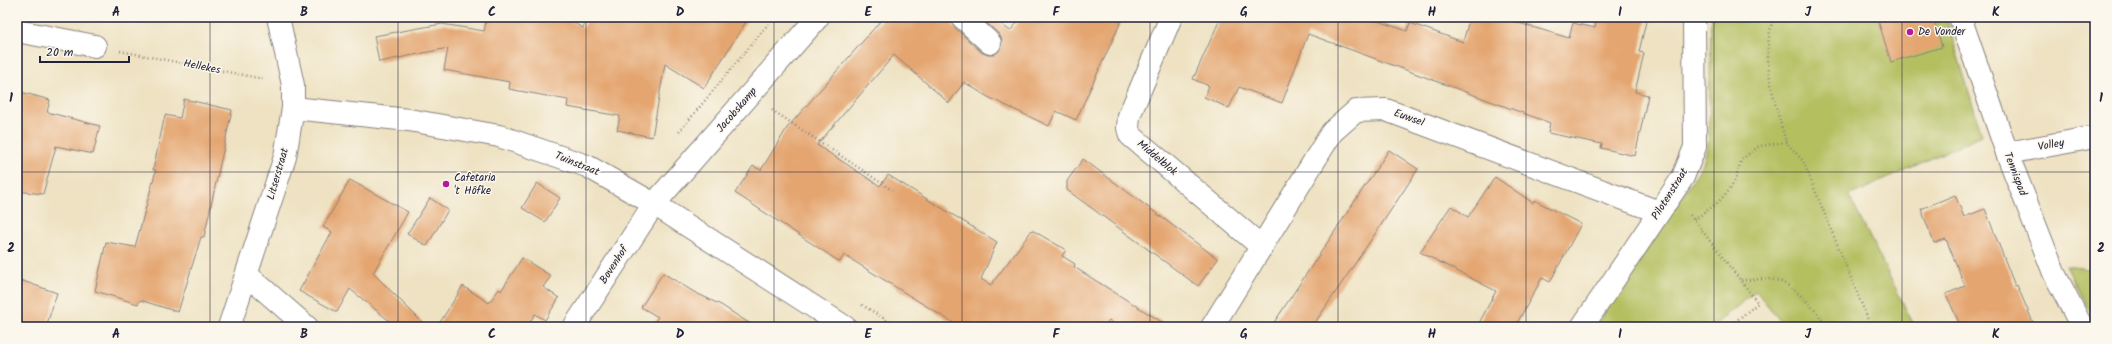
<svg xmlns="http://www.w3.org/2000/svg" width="2112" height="344" viewBox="0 0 2112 344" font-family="Kalam,sans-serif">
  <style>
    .green { fill: #b4bf61; stroke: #6b704e }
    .building { fill: #e4a570 }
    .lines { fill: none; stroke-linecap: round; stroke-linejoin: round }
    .minor-casing { stroke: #88827e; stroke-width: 24 }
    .path { stroke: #88827e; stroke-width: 2.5; stroke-dasharray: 1 3; stroke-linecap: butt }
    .minor { stroke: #fff; stroke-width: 22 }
    .grid { fill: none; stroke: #22223b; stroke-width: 1; stroke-opacity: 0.55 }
    .poi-dot { fill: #b5179e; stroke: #fbf7ec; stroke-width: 1.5 }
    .labels { text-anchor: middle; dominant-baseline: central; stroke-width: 3; stroke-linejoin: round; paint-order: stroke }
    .poi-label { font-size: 11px; fill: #22223b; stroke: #fbf7ec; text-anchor: start }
    .street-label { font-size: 11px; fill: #22223b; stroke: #fbf7ec }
    .neatline { fill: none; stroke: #22223b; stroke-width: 1.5 }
    .grid-label { font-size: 13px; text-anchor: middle; font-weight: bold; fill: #22223b }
  </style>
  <rect width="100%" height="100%" fill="#fbf7ec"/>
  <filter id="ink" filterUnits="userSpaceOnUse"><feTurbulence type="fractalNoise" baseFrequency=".025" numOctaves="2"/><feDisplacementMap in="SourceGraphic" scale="8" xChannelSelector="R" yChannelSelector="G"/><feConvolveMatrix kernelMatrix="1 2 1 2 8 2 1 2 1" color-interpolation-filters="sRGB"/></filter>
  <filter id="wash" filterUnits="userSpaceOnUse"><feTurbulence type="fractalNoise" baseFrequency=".012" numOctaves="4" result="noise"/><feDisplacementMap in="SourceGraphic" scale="16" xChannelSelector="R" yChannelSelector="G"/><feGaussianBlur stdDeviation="0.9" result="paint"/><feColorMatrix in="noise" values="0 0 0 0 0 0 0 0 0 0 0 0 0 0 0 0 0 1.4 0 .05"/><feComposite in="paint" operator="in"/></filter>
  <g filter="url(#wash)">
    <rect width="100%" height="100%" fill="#eee2c2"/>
    <g class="green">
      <path d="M 1711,17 L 1946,17 L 1982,135 L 1849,196 L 1915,327 L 1785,327 L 1756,291 L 1712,327 L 1595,327 L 1703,164 L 1709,139 Z"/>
      <path d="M 2067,266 L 2095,270 L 2095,322 L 2066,266 Z"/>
    </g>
    <g id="blocks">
      <g class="building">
        <path d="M 487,17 L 563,17 L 583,28 L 589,17 L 749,17 L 704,88 L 665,64 L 652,137 L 617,130 L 620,116 L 567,107 L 568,100 L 509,89 L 510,82 L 444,70 L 448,48 L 379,62 L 374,36 L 442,24 L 484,31 Z"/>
        <path d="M 884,17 L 950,17 L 953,26 L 981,52 L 988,55 L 994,55 L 999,51 L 1002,40 L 999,34 L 980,17 L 993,17 L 1010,31 L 1022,17 L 1123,17 L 1076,120 L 1056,111 L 1049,126 L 988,97 L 964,82 L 949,103 L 894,55 L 817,145 L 880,186 L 888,175 L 997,242 L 981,279 L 991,285 L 1032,230 L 1066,250 L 1062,256 L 1075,264 L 1074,267 L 1170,327 L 1118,327 L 1109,320 L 1104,327 L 960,327 L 844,255 L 840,262 L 735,193 L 753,166 L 761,170 L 787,128 Z"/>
        <path d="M 1221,17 L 1367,17 L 1407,31 L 1410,23 L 1463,42 L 1470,17 L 1499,17 L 1569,38 L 1573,23 L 1595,28 L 1597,17 L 1647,17 L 1639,52 L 1644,53 L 1635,92 L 1648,95 L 1635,156 L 1601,148 L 1602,144 L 1548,133 L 1550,123 L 1308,34 L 1282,103 L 1239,87 L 1229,108 L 1204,97 L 1209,86 L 1193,79 Z"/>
        <path d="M 1877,17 L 1933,17 L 1942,47 L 1891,62 Z"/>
        <path d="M 17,91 L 50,100 L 47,112 L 100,126 L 93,154 L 56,146 L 43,194 L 17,191 Z"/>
        <path d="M 184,99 L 232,110 L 204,237 L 201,237 L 178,312 L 140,300 L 138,304 L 95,291 L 106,242 L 135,247 L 156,170 L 153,170 L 165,115 L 180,118 Z"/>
        <path d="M 1389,150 L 1418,169 L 1373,237 L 1312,327 L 1271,327 Z"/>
        <path d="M 1083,159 L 1218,259 L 1198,286 L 1067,190 L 1067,181 Z"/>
        <path d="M 1495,177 L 1533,203 L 1534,200 L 1581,224 L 1550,282 L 1542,278 L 1515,327 L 1477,327 L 1496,291 L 1420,252 L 1451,206 L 1468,217 Z"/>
        <path d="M 350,180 L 408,212 L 373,273 L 427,327 L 397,327 L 350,289 L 337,312 L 299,291 L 332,232 L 323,227 Z"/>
        <path d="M 537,183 L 560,198 L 545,222 L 522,208 Z"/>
        <path d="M 1955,195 L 1964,217 L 1985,209 L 2015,286 L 2017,285 L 2035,327 L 1961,327 L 1946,294 L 1965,286 L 1946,239 L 1934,243 L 1921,209 Z"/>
        <path d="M 430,198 L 448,210 L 427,246 L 407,234 Z"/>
        <path d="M 522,258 L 551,276 L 543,287 L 559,298 L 545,320 L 535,314 L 527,327 L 437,327 L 463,286 L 489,303 L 499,289 L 501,291 Z"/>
        <path d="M 663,273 L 694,292 L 721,305 L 755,327 L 651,327 L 658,317 L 641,307 Z"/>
        <path d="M 17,279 L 57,293 L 46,327 L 17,327 Z"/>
      </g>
    </g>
  </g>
  <g filter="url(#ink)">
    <use href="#blocks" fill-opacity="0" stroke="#88827e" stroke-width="1"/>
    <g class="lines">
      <defs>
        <g id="minor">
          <path d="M 962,17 L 990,43"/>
          <path d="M 1171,17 L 1129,116 L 1128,128 L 1130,135 L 1262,247"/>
          <path d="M 1960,17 L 2007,153 L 2054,273 L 2082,327"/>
          <path d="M 17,31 L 95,46"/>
          <path d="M 293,108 L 409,120 L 499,136 L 587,166 L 654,204 L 845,327"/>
          <path d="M 2007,153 L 2095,137"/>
          <path d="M 247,275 L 307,327"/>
          <path d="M 229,327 L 285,157 L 293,108 L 293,85 L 278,17"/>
          <path d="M 574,327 L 654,204 L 818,17"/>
          <path d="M 1212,327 L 1332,132 L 1356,111 L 1386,110 L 1659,212"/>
          <path d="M 1582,327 L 1683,177 L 1695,147 L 1694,17"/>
        </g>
      </defs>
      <use href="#minor" class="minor-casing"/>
      <g class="path">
        <path d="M 1774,17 C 1759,57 1775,103 1786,142"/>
        <path d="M 120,51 L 264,79"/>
        <path d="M 772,110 L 892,190"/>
        <path d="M 679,132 L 774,17"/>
        <path d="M 1690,215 L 1758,303 L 1729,327"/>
        <path d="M 1694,220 C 1720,201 1734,194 1741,160 L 1759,146 L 1786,142 L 1803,161 L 1871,327"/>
        <path d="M 1741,280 C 1751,280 1764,278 1775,280 C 1792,283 1819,312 1826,327"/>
        <path d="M 862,305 L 898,327"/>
      </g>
      <use href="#minor" class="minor"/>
    </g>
  </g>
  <path class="grid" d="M 210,17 L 210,327M 398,17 L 398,327M 586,17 L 586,327M 774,17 L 774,327M 962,17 L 962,327M 1150,17 L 1150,327M 1338,17 L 1338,327M 1526,17 L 1526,327M 1714,17 L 1714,327M 1902,17 L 1902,327M 17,172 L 2095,172"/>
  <g class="poi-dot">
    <circle cx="1910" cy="32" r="4"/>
    <circle cx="446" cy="184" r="4"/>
  </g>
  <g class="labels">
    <g class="poi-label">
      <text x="1918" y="32">De Vonder</text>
      <text x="454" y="178">Cafetaria<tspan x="454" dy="13">'t Hôfke</tspan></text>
    </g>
    <g class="street-label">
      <text transform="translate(202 67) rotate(11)">Hellekes</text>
      <text transform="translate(737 110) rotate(-49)">Jacobskamp</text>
      <text transform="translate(1409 118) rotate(20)">Euwsel</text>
      <text transform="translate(2051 145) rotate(-10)">Volley</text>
      <text transform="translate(1157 158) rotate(40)">Middelblok</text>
      <text transform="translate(577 164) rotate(22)">Tuinstraat</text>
      <text transform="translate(278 174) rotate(-74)">Litserstraat</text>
      <text transform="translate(2015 174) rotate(69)">Tennispad</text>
      <text transform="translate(1670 194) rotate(-58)">Pilotenstraat</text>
      <text transform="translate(614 265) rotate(-57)">Bovenhof</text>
    </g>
  </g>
  <rect width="2112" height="344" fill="none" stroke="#fbf7ec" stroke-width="44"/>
  <path d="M40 56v6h89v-6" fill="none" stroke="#22223b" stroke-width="2"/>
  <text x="46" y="56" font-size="12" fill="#22223b" stroke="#fbf7ec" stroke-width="3" paint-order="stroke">20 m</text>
  <rect x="22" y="22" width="2068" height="300" class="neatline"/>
  <g class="grid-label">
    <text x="116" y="16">A</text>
    <text x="304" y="16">B</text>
    <text x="492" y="16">C</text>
    <text x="680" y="16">D</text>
    <text x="868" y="16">E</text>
    <text x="1056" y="16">F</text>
    <text x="1244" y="16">G</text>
    <text x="1432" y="16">H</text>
    <text x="1620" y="16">I</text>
    <text x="1808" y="16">J</text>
    <text x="1996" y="16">K</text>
    <text x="11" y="102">1</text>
    <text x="2101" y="102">1</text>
    <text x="11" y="252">2</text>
    <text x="2101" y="252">2</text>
    <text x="116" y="338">A</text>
    <text x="304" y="338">B</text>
    <text x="492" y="338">C</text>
    <text x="680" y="338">D</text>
    <text x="868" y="338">E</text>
    <text x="1056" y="338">F</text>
    <text x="1244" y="338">G</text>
    <text x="1432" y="338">H</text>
    <text x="1620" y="338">I</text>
    <text x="1808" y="338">J</text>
    <text x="1996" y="338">K</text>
  </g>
</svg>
